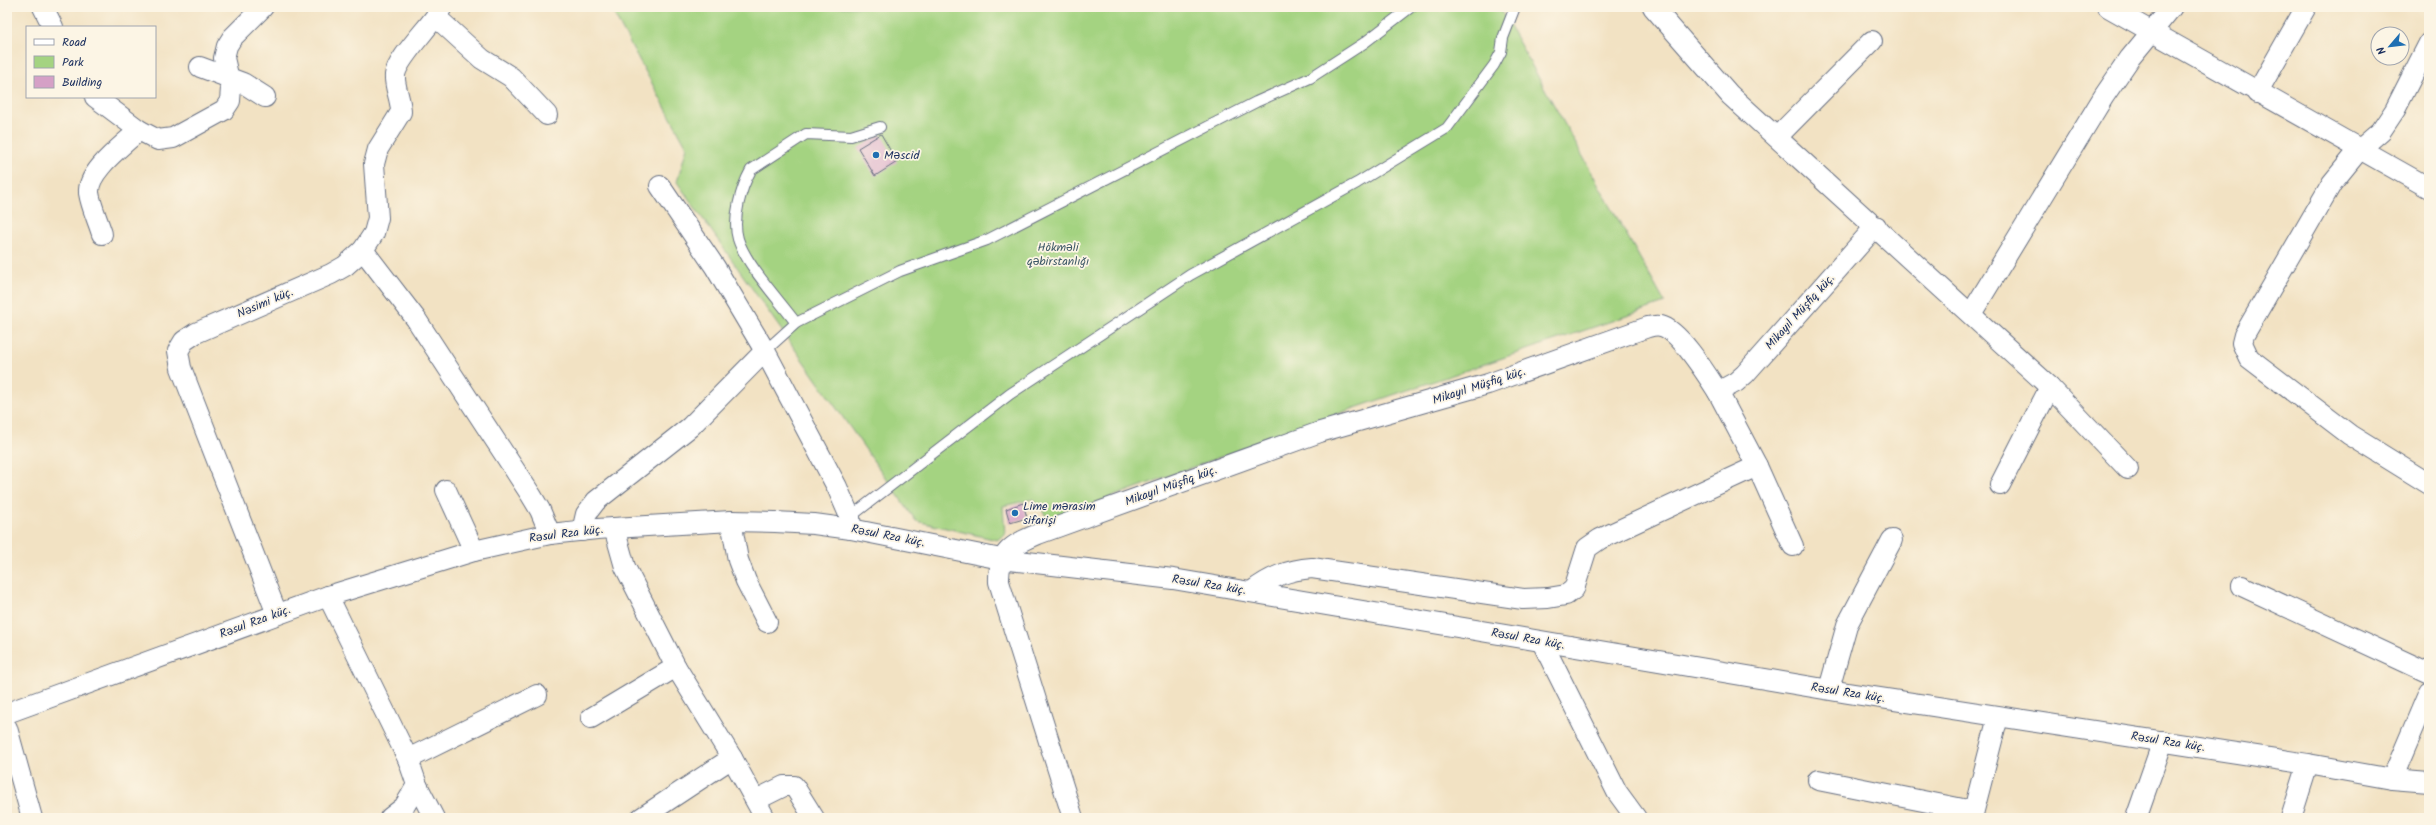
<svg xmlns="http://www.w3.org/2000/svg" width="2436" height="825" viewBox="0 0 2436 825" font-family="Kalam,sans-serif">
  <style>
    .green { fill: #a4d381; stroke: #608170 }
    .building { fill: #d5a0c6 }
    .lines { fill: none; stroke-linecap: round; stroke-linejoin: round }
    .lane-casing { stroke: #666e81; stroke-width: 12 }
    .street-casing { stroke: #666e81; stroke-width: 22 }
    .lane { stroke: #fff; stroke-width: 10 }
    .street { stroke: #fff; stroke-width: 20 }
    .poi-dot { fill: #1f6fb2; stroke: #fcf5e5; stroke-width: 1.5 }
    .labels { text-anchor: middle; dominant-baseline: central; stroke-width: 3.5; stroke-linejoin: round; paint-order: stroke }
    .poi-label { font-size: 12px; fill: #1b2f5e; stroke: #fcf5e5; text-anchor: start }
    .park-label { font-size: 12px; fill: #3d5867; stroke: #fcf5e5 }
    .street-label { font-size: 12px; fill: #1b2f5e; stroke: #fcf5e5 }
  </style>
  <rect width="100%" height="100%" fill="#fcf5e5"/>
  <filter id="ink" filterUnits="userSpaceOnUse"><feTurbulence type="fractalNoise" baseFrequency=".025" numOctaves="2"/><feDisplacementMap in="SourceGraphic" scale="8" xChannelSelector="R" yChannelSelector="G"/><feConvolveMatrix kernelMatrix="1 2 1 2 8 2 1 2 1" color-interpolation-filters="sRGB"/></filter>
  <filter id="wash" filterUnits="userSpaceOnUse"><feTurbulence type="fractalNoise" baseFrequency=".012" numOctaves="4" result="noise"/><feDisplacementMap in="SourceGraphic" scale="16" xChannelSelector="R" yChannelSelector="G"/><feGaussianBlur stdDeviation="0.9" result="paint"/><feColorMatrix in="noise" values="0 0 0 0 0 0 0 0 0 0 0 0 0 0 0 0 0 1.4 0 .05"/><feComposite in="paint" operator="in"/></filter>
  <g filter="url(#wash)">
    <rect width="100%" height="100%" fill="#f2e2c3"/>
    <path class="green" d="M 610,7 L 1499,7 L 1665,303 L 1343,412 L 1049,520 L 1034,499 L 1003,506 L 1005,535 L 997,540 L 916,521 L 677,182 L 687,147 Z"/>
    <g id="blocks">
      <g class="building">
        <path d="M 881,134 L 897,162 L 875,176 L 858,148 Z"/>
        <path d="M 1023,503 L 1027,518 L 1010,523 L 1006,509 Z"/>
      </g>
    </g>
  </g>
  <g filter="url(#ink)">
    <use href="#blocks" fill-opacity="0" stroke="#666e81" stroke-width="1"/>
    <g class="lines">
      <defs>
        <g id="lane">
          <path d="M 796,323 C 780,301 746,265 738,239 C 732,219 741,188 751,170 L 806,134 L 851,136 L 880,127"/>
          <path d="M 765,351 L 796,323 L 900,271 L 987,240 L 1256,102 L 1310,78 L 1364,43 L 1411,7"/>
          <path d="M 850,517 L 1010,394 L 1190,275 L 1357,183 L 1447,128 L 1494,65 L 1501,52 L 1503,38 L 1515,7"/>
        </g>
        <g id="street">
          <path d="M 43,7 L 53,27"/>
          <path d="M 1653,7 L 1730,95 L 2050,387 L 2128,469"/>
          <path d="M 2108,7 L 2429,188"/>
          <path d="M 436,17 L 482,59 L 511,77 L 547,115"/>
          <path d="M 2429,43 L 2395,110 L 2381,131 L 2359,150 L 2332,183 L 2244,335 L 2242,343 L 2249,358 L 2350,435 L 2429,484"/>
          <path d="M 200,67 L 243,83 L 265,97"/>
          <path d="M 2257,93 L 2306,7"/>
          <path d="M 95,97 L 139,130 L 158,140 L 173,138 L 224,110 L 230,101 L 231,88 L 224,58 L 227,46 L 232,38 L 263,7"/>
          <path d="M 1777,137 L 1872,41"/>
          <path d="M 660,186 L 715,267 L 765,351 L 837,487 L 850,517 L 851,529"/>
          <path d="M 102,234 C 98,221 91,206 89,193 C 87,171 124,145 139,130"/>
          <path d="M 363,250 L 416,319 L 531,495 L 540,510 L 550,534"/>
          <path d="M 1971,314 L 2104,96 L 2130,58 L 2172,7"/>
          <path d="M 1718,392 L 1757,466 L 1793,546"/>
          <path d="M 2000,485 L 2050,387"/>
          <path d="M 446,490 L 474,551"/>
          <path d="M 731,521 L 738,560 L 746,581 L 767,622"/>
          <path d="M 614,528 L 625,567 L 676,667 L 732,758 L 765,818"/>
          <path d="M 582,531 L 586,514 L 596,501 L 690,427 L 765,351"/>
          <path d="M 2242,586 L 2429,673"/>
          <path d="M 1251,592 C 1270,577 1288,570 1312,568 L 1523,599 L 1548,598 L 1566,595 L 1574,589 L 1587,548 L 1600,539 L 1757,466"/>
          <path d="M 328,596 L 408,759 L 417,785 L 434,818"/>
          <path d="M 277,614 L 181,368 L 178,351 L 184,341 L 196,333 L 331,274 L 345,266 L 363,250 L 374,233 L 378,218 L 374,164 L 378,149 L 401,112 C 401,99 394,87 395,75 C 397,58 432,25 442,7"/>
          <path d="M 1542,642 L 1617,792 L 1636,818"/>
          <path d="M 1829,689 L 1847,625 L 1892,540"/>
          <path d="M 7,713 L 328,596 L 474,551 L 550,534 L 597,529 L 731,521 L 775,522 L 814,524 L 851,529 L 1001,559 L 1173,579 L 1848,693 L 2308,764 L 2392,779 L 2429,782"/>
          <path d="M 591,718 L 676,667"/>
          <path d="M 7,728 L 32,818"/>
          <path d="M 408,759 L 537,695"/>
          <path d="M 2392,779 L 2429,692"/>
          <path d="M 1818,780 L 1973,811"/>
          <path d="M 756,800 L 784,786 L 794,786 L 814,818"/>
          <path d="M 390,818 L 404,807 L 417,785"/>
          <path d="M 641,818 L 732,758"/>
          <path d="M 1073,818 L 999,582 C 998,552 1012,545 1038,534 L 1320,432 L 1488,384 L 1648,327 C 1652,326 1657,325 1661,326 C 1679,330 1707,375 1718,392 L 1736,382 L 1745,374 L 1876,226"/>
          <path d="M 1972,818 L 1998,717"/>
          <path d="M 2136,818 L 2163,741"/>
          <path d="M 2291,818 L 2308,764"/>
        </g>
      </defs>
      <use href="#lane" class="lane-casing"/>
      <use href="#street" class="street-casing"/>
      <use href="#lane" class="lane"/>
      <use href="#street" class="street"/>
    </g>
  </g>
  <g class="poi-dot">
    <circle cx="876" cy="155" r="4"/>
    <circle cx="1015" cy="513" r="4"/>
  </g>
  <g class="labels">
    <g class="poi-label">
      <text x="884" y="155">Məscid</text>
      <text x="1023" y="506">Lime mərasim<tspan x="1023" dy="14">sifarişi</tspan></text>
    </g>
    <g class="park-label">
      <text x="1058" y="247">Hökməli<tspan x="1058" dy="14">qəbirstanlığı</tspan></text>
    </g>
    <g class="street-label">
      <text transform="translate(265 303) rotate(-23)">Nəsimi küç.</text>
      <text transform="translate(1800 312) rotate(-48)">Mikayıl Müşfiq küç.</text>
      <text transform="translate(1479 386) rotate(-18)">Mikayıl Müşfiq küç.</text>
      <text transform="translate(1171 486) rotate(-20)">Mikayıl Müşfiq küç.</text>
      <text transform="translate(566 534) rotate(-7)">Rəsul Rza küç.</text>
      <text transform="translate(888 536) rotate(11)">Rəsul Rza küç.</text>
      <text transform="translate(1209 585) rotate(9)">Rəsul Rza küç.</text>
      <text transform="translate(255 622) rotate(-20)">Rəsul Rza küç.</text>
      <text transform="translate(1528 639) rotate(10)">Rəsul Rza küç.</text>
      <text transform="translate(1848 693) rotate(9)">Rəsul Rza küç.</text>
      <text transform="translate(2168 742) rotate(9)">Rəsul Rza küç.</text>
    </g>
  </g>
  <rect width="2436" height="825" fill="none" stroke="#fcf5e5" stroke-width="24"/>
  <rect x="26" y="26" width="130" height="72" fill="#fcf5e5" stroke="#a2a6af"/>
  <rect x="34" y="39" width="20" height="6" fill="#ffffff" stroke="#a2a6af"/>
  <text x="62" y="46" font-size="12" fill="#1b2f5e">Road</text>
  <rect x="34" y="56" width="20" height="12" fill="#a4d381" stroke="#a2a6af"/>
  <text x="62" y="66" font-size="12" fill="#1b2f5e">Park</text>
  <rect x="34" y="76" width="20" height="12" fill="#d5a0c6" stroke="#a2a6af"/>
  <text x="62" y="86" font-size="12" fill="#1b2f5e">Building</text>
  <g transform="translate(2390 46) rotate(242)"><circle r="19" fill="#fcf5e5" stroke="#a2a6af"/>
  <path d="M0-3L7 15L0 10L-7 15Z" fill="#1f6fb2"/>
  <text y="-6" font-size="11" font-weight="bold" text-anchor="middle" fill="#1b2f5e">N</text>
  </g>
</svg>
